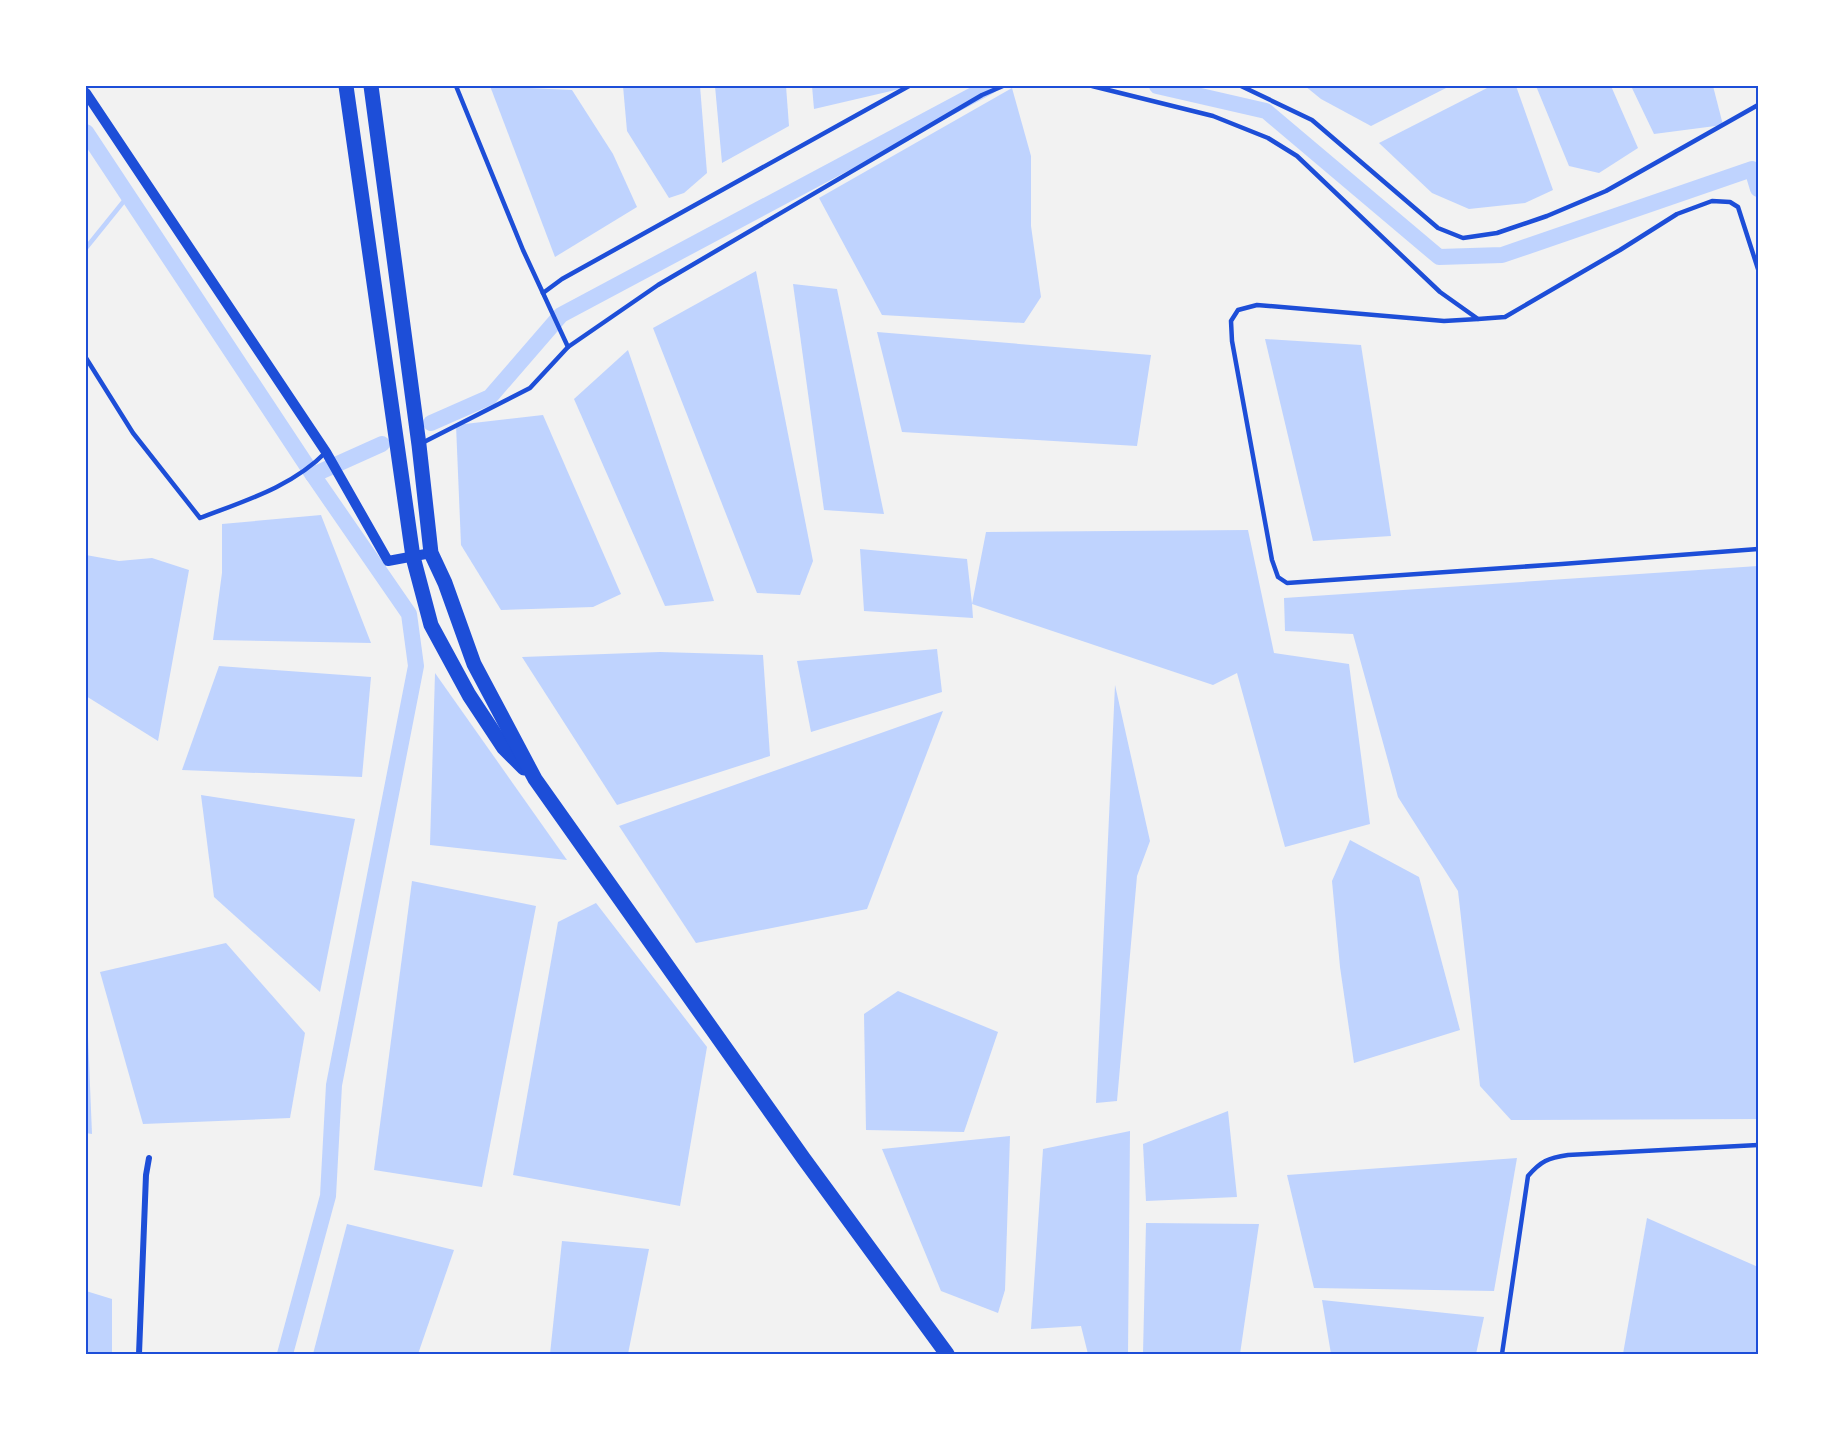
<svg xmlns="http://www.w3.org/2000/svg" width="1844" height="1440" viewBox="0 0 1844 1440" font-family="'PT Serif',serif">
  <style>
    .water { fill: #bfd3fe }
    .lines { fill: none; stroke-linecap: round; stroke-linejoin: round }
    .stream { stroke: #bfd3fe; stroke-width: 4.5 }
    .canal { stroke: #bfd3fe; stroke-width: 16 }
    .service { stroke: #1d4ed8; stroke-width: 4.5 }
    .minor { stroke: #1d4ed8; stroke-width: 6 }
    .tertiary { stroke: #1d4ed8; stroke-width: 10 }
    .primary { stroke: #1d4ed8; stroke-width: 15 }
    .neatline { fill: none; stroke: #1d4ed8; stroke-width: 2 }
  </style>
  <rect width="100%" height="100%" fill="#f2f2f2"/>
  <g class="water">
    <path d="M 490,86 L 572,90 L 613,154 L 637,207 L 555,257 Z"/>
    <path d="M 623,86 L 700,86 L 707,173 L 684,193 L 669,198 L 627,131 Z"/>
    <path d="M 715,86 L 786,86 L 789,126 L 722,163 Z"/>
    <path d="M 812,86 L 904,86 L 904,88 L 814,109 Z"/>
    <path d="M 1305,86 L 1450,86 L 1371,126 L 1321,99 Z"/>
    <path d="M 1491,86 L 1516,86 L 1553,190 L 1525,203 L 1469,209 L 1432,193 L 1379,143 Z"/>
    <path d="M 1536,86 L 1611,86 L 1638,148 L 1599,173 L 1569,166 Z"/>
    <path d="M 1631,86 L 1713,86 L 1723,125 L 1654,134 Z"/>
    <path d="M 1012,88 L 1031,156 L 1031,226 L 1041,297 L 1024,323 L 882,315 L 819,198 Z"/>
    <path d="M 756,271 L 813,561 L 800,595 L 757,593 L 653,328 Z"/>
    <path d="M 793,284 L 837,289 L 884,514 L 824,510 Z"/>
    <path d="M 877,332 L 1151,355 L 1137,446 L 902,432 Z"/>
    <path d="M 1265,339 L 1361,345 L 1391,536 L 1313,541 Z"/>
    <path d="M 628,350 L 714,601 L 665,606 L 574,399 Z"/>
    <path d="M 543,415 L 621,594 L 593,607 L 501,610 L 461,545 L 456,425 Z"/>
    <path d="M 321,515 L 371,643 L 213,640 L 222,573 L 222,524 Z"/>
    <path d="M 1248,530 L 1274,653 L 1349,664 L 1370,824 L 1285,847 L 1237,673 L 1213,685 L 972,604 L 973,618 L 864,611 L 860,549 L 967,559 L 972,604 L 986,532 Z"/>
    <path d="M 86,555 L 119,561 L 152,558 L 189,570 L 158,741 L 86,696 Z"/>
    <path d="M 1758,566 L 1758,1119 L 1511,1120 L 1480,1086 L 1458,891 L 1398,797 L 1353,634 L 1285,631 L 1284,598 Z"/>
    <path d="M 937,649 L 942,692 L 811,732 L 797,661 Z"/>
    <path d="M 660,652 L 763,655 L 770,756 L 617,805 L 522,657 Z"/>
    <path d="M 219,666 L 371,677 L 362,777 L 182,770 Z"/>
    <path d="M 435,673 L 567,860 L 430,845 Z"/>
    <path d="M 1115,685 L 1150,841 L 1137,876 L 1117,1101 L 1096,1103 Z"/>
    <path d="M 943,711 L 867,909 L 696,943 L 619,826 Z"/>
    <path d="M 201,795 L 355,819 L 320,992 L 214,897 Z"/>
    <path d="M 1350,840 L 1419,877 L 1460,1030 L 1354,1063 L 1340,967 L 1332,881 Z"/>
    <path d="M 412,881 L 536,906 L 482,1187 L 374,1170 Z"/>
    <path d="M 596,903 L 707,1047 L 680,1206 L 513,1175 L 558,922 Z"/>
    <path d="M 226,943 L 305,1033 L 290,1118 L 143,1124 L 100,972 Z"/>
    <path d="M 86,988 L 92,1134 L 86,1133 Z"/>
    <path d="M 898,991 L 998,1032 L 964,1132 L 866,1130 L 864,1014 Z"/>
    <path d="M 1228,1111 L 1237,1197 L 1146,1201 L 1143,1144 Z"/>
    <path d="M 1130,1131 L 1128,1354 L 1088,1354 L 1081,1326 L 1031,1329 L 1043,1149 Z"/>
    <path d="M 1010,1136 L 1005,1290 L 998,1313 L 941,1291 L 882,1149 Z"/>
    <path d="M 1517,1158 L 1494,1291 L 1314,1288 L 1287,1175 Z"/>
    <path d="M 1647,1218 L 1758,1267 L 1758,1354 L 1623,1354 Z"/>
    <path d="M 1146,1223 L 1259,1224 L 1240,1354 L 1143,1354 Z"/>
    <path d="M 347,1224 L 454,1250 L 418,1354 L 313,1354 Z"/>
    <path d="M 562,1241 L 649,1249 L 628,1354 L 550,1354 Z"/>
    <path d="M 86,1291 L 112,1299 L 112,1354 L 86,1354 Z"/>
    <path d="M 1322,1300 L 1484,1317 L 1476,1354 L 1331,1354 Z"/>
  </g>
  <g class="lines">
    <path class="stream" d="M 86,248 L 128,196"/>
    <g class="canal">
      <path d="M 1157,86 L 1266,111 L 1439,257 L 1502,255 L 1752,169 L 1758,189"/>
      <path d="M 86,132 L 313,475"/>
      <path d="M 431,423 L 490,397 L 561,315 L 990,86"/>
      <path d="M 285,1354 L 328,1196 L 334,1085 L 416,666 L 409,614 L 313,475 L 382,444"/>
    </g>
    <g class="service">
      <path d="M 456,86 L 523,250 L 568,347"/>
      <path d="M 1092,86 L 1213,116 L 1268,138 L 1297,156 L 1440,292 L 1478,319 L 1505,317 L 1620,250 L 1677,214 L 1712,201 L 1730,202 L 1738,207 L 1758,269"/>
      <path d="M 1241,86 L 1312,120 L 1438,228 L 1463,238 L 1497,233 L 1547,216 L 1606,191 L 1758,105"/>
      <path d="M 543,293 L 562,279 L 909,86"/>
      <path d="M 1478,319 L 1444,321 L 1257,305 L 1238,310 L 1231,321 L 1232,341 L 1272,560 L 1278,577 L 1287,583 L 1562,564 L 1758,549"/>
      <path d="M 86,358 L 133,433 L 200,518 C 244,501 292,487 326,452"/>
      <path d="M 422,443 L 530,388 L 568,347 L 658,285 L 982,95 L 1003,86"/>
      <path d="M 1502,1354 L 1528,1176 C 1541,1161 1548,1158 1568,1155 L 1758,1145"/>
    </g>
    <path class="minor" d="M 139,1354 L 146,1175 L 149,1158"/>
    <path class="tertiary" d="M 86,93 L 326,452 L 388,561 L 431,553"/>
    <g class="primary">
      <path d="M 346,86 L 413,557 L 431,625 L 469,695 L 504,748 L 524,768"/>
      <path d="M 371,86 L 419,445 L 431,553 L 445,583 L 474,664 L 535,779 L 804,1159 L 947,1354"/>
    </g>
  </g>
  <rect width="1844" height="1440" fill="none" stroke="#ffffff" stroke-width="174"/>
  <rect x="87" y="87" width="1670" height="1266" class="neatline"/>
</svg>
